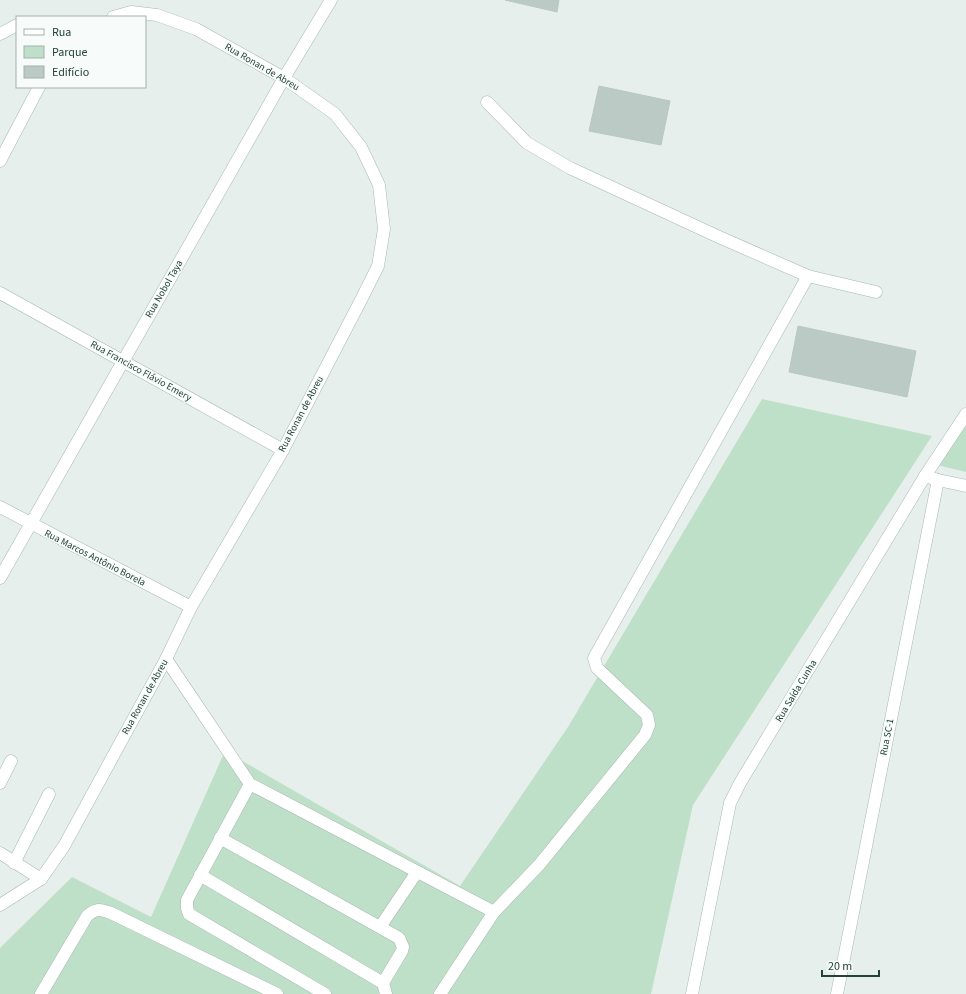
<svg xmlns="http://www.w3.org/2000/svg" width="966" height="994" viewBox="0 0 966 994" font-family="'Source Sans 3',sans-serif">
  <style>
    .green { fill: #bfe0c8 }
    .building { fill: #bbcac4; stroke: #b8c9c2 }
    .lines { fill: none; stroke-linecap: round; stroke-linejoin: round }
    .minor-casing { stroke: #a8b8b2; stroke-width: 13 }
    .minor { stroke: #fff; stroke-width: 12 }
    .labels { text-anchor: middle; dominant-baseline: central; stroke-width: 3; stroke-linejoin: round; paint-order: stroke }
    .street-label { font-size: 10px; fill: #24423a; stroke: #f7fbf9 }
  </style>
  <rect width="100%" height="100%" fill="#e6efeb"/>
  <g class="green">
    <path d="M 762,399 L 932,436 L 693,805 L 651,994 L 0,994 L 0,948 L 72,877 L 151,917 L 225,751 L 460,886 L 568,727 Z"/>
    <path d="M 966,419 L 966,472 L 937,465 Z"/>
  </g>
  <g class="building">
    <path d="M 505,0 L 559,0 L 557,12 Z"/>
    <path d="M 599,86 L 670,101 L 661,145 L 589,131 Z"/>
    <path d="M 798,326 L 916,351 L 907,397 L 789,372 Z"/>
  </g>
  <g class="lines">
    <defs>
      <g id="minor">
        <path d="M 0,34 L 17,25"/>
        <path d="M 487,102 L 527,143 L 570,168 L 719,237 L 808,276 L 876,292"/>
        <path d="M 0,161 L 39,87"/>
        <path d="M 0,293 L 283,450"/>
        <path d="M 938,480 L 966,486"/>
        <path d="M 0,507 L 191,607"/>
        <path d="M 0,578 L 284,78 L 331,0"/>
        <path d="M 166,659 L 250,784 L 494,912"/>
        <path d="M 0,783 L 11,761"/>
        <path d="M 250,784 L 187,900 L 187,908 L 189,914 L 325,994"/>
        <path d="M 220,838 L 399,938 L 403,947 L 402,951 L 383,983"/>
        <path d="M 0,853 L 41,879"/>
        <path d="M 14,863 L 49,794"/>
        <path d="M 200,875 L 383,983 L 386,994"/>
        <path d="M 0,905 L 41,879 L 64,846 L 166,659 L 191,607 L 283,450 L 362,298 L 378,266 L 384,229 L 379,185 L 361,147 L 335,114 L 284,78 L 196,29 L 157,15 L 131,12 L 113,17"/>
        <path d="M 380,927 L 417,872"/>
        <path d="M 41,994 L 87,916 C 96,908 100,909 111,913 L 277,994"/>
        <path d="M 440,994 L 494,912 L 539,865 L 645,735 L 649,725 L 647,715 L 597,668 L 594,658 L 808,276"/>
        <path d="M 692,994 L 730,803 L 740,783 L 925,476 L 966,414"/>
        <path d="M 837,994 L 938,480 L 925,476"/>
      </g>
    </defs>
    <use href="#minor" class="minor-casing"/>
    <use href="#minor" class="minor"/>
  </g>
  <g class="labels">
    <g class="street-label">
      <text transform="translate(262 67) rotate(30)">Rua Ronan de Abreu</text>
      <text transform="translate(164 289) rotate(-60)">Rua Nobol Taya</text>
      <text transform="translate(141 371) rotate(29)">Rua Francisco Flávio Emery</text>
      <text transform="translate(301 414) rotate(-62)">Rua Ronan de Abreu</text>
      <text transform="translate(95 558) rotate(27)">Rua Marcos Antônio Borela</text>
      <text transform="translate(796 691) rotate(-59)">Rua Saída Cunha</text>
      <text transform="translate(145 697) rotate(-61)">Rua Ronan de Abreu</text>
      <text transform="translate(887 737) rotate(-79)">Rua SC-1</text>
    </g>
  </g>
  <rect x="16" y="16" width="130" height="72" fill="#f7fbf9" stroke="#a3b1ad"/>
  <rect x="24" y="29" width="20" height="6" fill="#ffffff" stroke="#a3b1ad"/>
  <text x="52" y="36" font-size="12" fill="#24423a">Rua</text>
  <rect x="24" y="46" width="20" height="12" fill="#bfe0c8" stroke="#a3b1ad"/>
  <text x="52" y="56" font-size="12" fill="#24423a">Parque</text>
  <rect x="24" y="66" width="20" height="12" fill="#bbcac4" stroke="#a3b1ad"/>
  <text x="52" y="76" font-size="12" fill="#24423a">Edifício</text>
  <path d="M822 970v6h57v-6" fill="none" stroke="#24423a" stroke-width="2"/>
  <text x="828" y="970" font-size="12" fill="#24423a" stroke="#f7fbf9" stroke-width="3" paint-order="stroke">20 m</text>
</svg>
